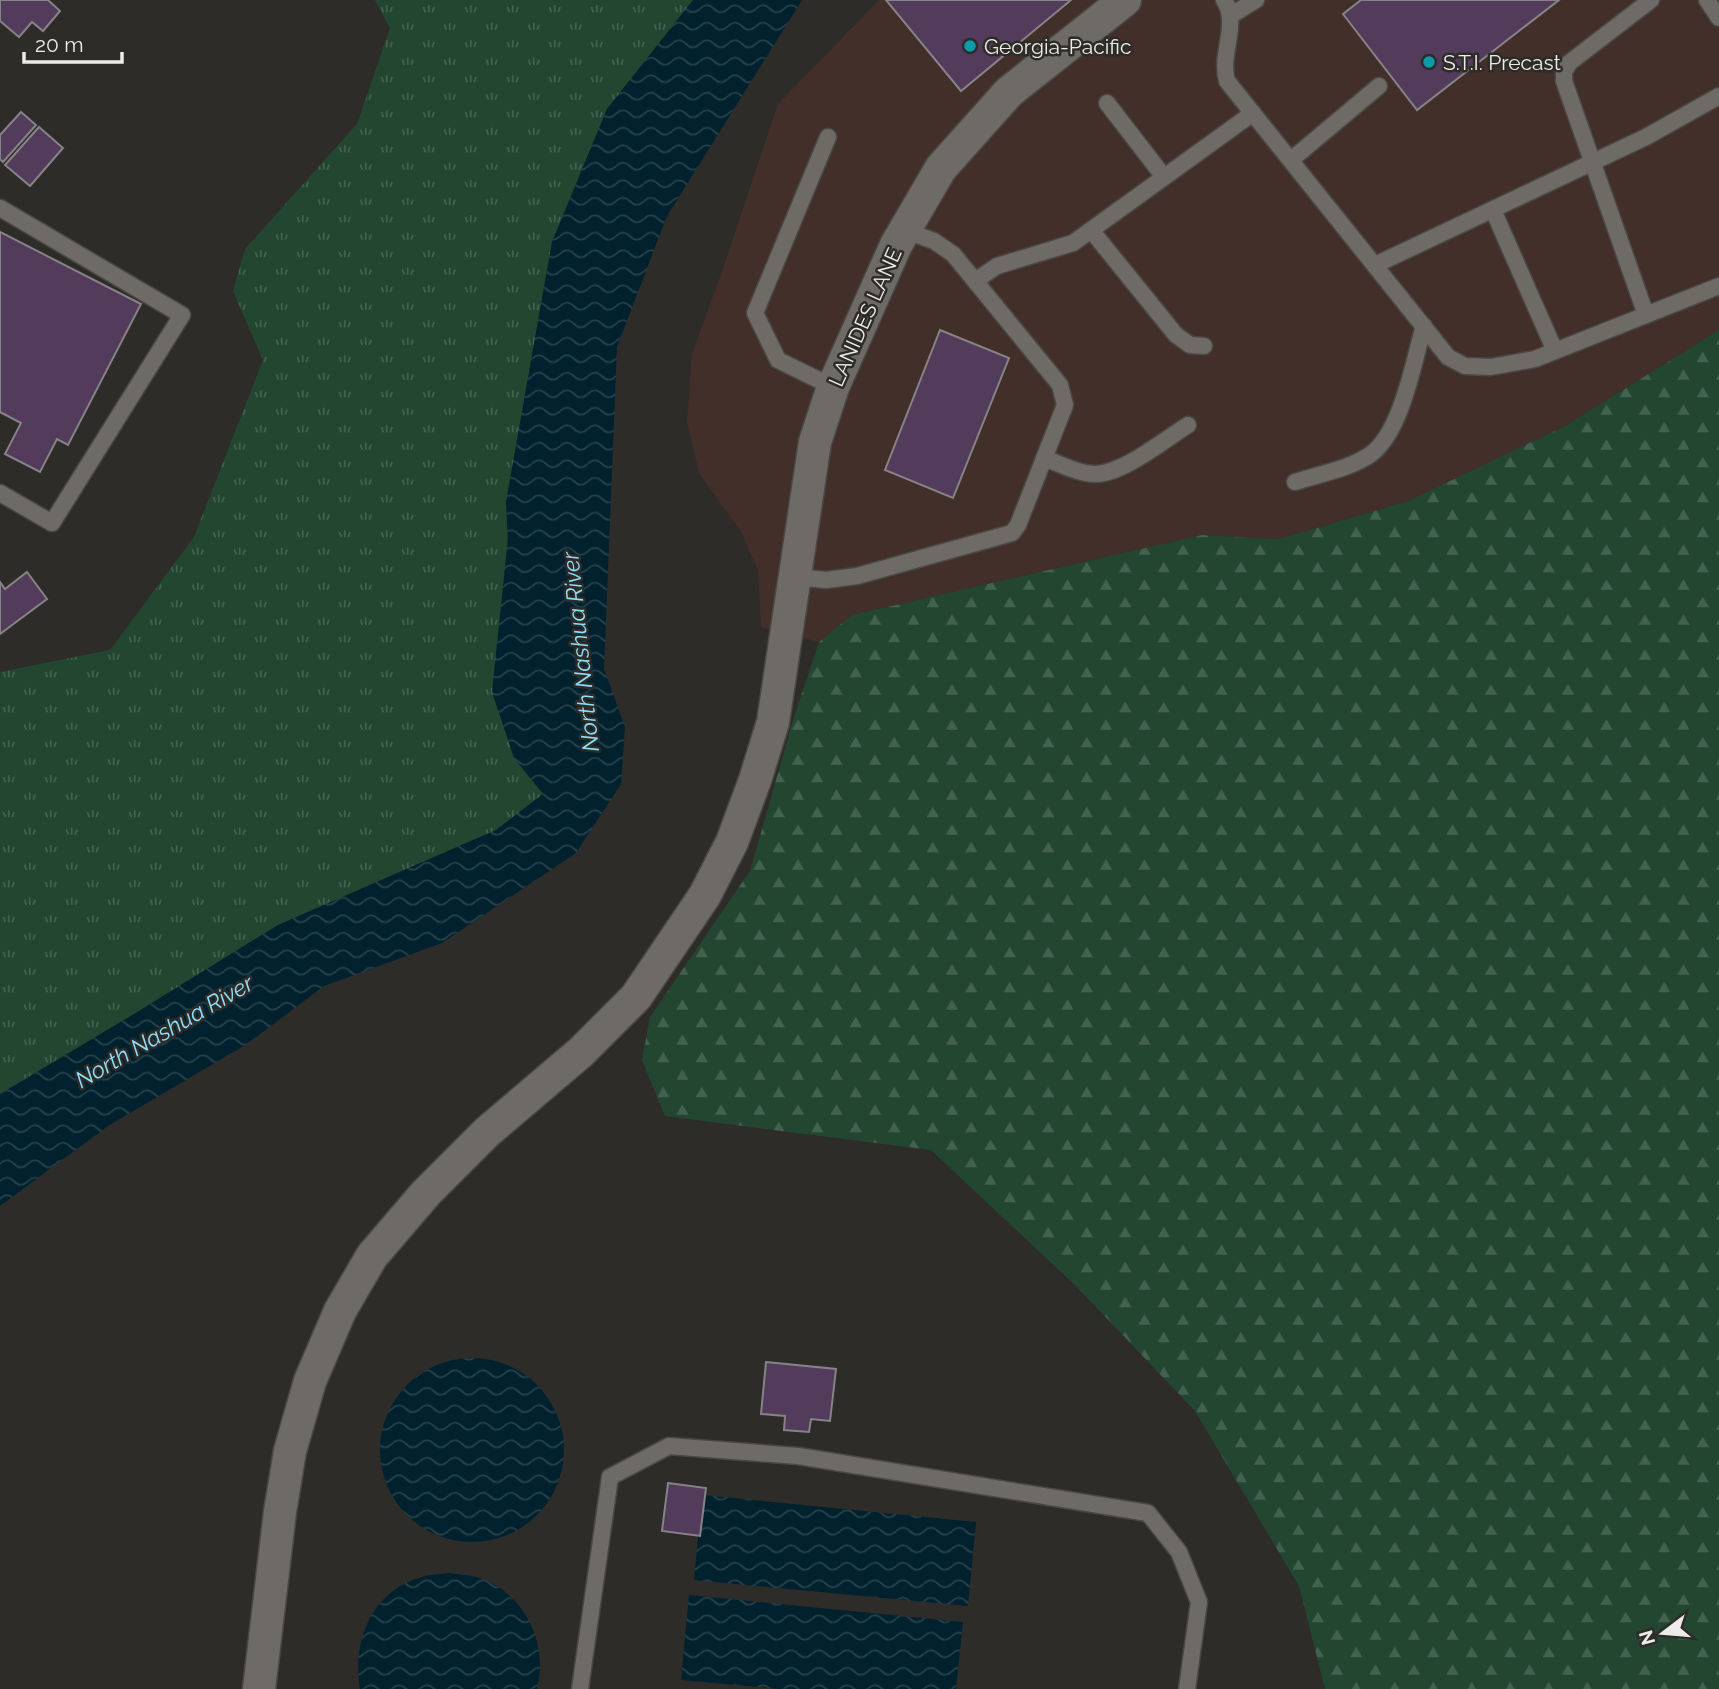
<svg xmlns="http://www.w3.org/2000/svg" width="1719" height="1689" viewBox="0 0 1719 1689" font-family="Raleway,sans-serif">
  <style>
    .industrial { fill: #422f29 }
    .grass { fill: url(#grass-tufts) }
    .forest { fill: url(#forest-firs) }
    .water { fill: url(#water-waves) }
    .building { fill: #533c5b; stroke: #868387; stroke-width: 2 }
    .lines { fill: none; stroke-linecap: round; stroke-linejoin: round }
    .service-casing { stroke: #4a4845; stroke-width: 19 }
    .minor-casing { stroke: #4a4845; stroke-width: 35 }
    .service { stroke: #6e6b67; stroke-width: 16 }
    .minor { stroke: #6e6b67; stroke-width: 32 }
    .culture-dot { fill: #0f9aa8; stroke: #2e2c28; stroke-width: 2.5 }
    .labels { text-anchor: middle; dominant-baseline: central; stroke-width: 5; stroke-linejoin: round; paint-order: stroke }
    .poi-label { font-size: 21px; fill: #edebe9; stroke: #2e2c28; text-anchor: start }
    .street-label { font-size: 21px; fill: #edebe9; stroke: #2e2c28 }
    .water-label { font-size: 23px; font-style: italic; fill: #8edffc; stroke: #2e2c28 }
  </style>
  <defs>
    <pattern id="grass-tufts" width="24" height="20" patternUnits="userSpaceOnUse" patternTransform="scale(1.75)"><rect width="24" height="20" fill="#234631"/><path d="M3 7l-1-3M5 7V3M7 7l1-3M15 17l-1-3M17 17v-4M19 17l1-3" fill="none" stroke="#43614f"/></pattern>
    <pattern id="forest-firs" width="22" height="20" patternUnits="userSpaceOnUse" patternTransform="scale(1.75)"><rect width="22" height="20" fill="#234631"/><path d="M5 1l3.5 6h-7zM16 11l3.5 6h-7z" fill="#43614f"/></pattern>
    <pattern id="water-waves" width="16" height="10" patternUnits="userSpaceOnUse" patternTransform="scale(1.75)"><rect width="16" height="10" fill="#00212d"/><path d="M0 5q4-4 8 0t8 0" fill="none" stroke="#26414b"/></pattern>
  </defs>
  <rect width="100%" height="100%" fill="#2e2c28"/>
  <path class="industrial" d="M 879,0 L 1719,0 L 1719,330 L 1565,426 L 1408,501 L 1279,539 L 1202,535 L 852,615 L 819,642 L 761,627 L 758,570 L 741,532 L 699,473 L 687,422 L 692,354 L 725,263 L 778,104 Z"/>
  <path class="grass" d="M 375,0 L 693,0 L 607,109 L 552,242 L 506,502 L 514,758 L 544,794 L 496,830 L 278,925 L 134,1014 L 0,1094 L 0,672 L 110,650 L 194,537 L 263,360 L 233,291 L 245,249 L 357,124 L 390,28 Z"/>
  <path class="forest" d="M 1719,330 L 1719,1689 L 1325,1689 L 1299,1586 L 1195,1411 L 1075,1285 L 931,1150 L 665,1116 L 642,1060 L 650,1017 L 750,871 L 794,717 L 819,642 L 852,615 L 1202,535 L 1279,539 L 1408,501 L 1565,426 Z"/>
  <g class="water">
    <path d="M 693,0 L 802,0 L 667,216 L 617,347 L 604,669 L 625,727 L 621,784 L 576,853 L 442,943 L 324,986 L 247,1044 L 108,1126 L 0,1206 L 0,1094 L 134,1014 L 278,925 L 496,830 L 543,794 L 514,758 L 492,692 L 508,538 L 506,502 L 552,242 L 607,109 Z"/>
    <circle cx="472" cy="1450" r="92"/>
    <path d="M 702,1495 L 976,1522 L 968,1606 L 694,1580 Z"/>
    <path d="M 449,1573 C 458,1574 468,1575 476,1577 C 524,1590 549,1644 537,1689 L 360,1689 C 352,1641 371,1591 422,1577 C 431,1574 441,1574 449,1573 Z"/>
    <path d="M 689,1595 L 963,1622 L 956,1689 L 779,1689 L 681,1680 Z"/>
  </g>
  <g class="building">
    <path d="M 0,0 L 48,0 L 60,11 L 43,31 L 32,22 L 19,37 L 0,21 Z"/>
    <path d="M 886,0 L 1071,0 L 961,91 Z"/>
    <path d="M 1361,0 L 1559,0 L 1417,110 L 1343,14 Z"/>
    <path d="M 21,112 L 36,125 L 3,162 L 0,159 L 0,135 Z"/>
    <path d="M 39,127 L 63,148 L 30,186 L 5,165 Z"/>
    <path d="M 0,232 L 141,304 L 68,445 L 57,439 L 40,472 L 5,454 L 21,423 L 0,412 Z"/>
    <path d="M 940,330 L 1009,358 L 953,498 L 885,470 Z"/>
    <path d="M 27,572 L 47,599 L 0,634 L 0,582 L 5,589 Z"/>
    <path d="M 766,1362 L 836,1369 L 830,1421 L 811,1419 L 809,1432 L 784,1430 L 785,1416 L 761,1414 Z"/>
    <path d="M 668,1483 L 706,1488 L 700,1536 L 662,1531 Z"/>
  </g>
  <g class="lines">
    <defs>
      <g id="service">
        <path d="M 1224,0 C 1240,24 1219,54 1227,81 L 1448,357 L 1465,366 L 1491,367 L 1535,359 L 1719,286"/>
        <path d="M 1707,0 L 1719,18"/>
        <path d="M 1230,16 L 1256,0"/>
        <path d="M 1107,103 L 1164,177"/>
        <path d="M 828,137 L 755,313 L 778,360 L 833,387"/>
        <path d="M 1291,160 L 1379,86"/>
        <path d="M 0,208 L 182,315 L 52,523 L 0,493"/>
        <path d="M 1493,210 L 1555,351"/>
        <path d="M 1091,230 L 1176,335 L 1190,345 L 1204,346"/>
        <path d="M 1375,265 L 1646,137 L 1719,96"/>
        <path d="M 975,281 L 997,266 L 1073,243 L 1253,113"/>
        <path d="M 1646,315 L 1564,81 L 1564,72 L 1569,63 L 1651,0"/>
        <path d="M 1044,458 C 1060,464 1079,474 1096,474 C 1124,473 1164,440 1188,425"/>
        <path d="M 1295,482 C 1319,474 1350,469 1371,454 C 1402,431 1413,363 1424,326"/>
        <path d="M 795,577 L 826,580 L 857,576 L 1012,533 L 1018,525 L 1065,405 L 1060,385 L 953,254 L 934,241 L 904,230"/>
        <path d="M 580,1689 L 610,1477 L 669,1446 L 798,1456 L 1148,1513 L 1179,1552 L 1199,1602 L 1187,1689"/>
      </g>
      <path id="minor" d="M 259,1689 L 280,1512 L 290,1451 L 310,1381 L 340,1311 L 372,1256 L 426,1193 L 487,1132 L 581,1052 L 636,997 L 705,895 L 732,842 L 755,780 L 773,722 L 815,442 L 833,387 L 896,245 L 941,168 L 1009,92 L 1125,0"/>
    </defs>
    <use href="#service" class="service-casing"/>
    <use href="#minor" class="minor-casing"/>
    <use href="#service" class="service"/>
    <use href="#minor" class="minor"/>
  </g>
  <g class="culture-dot">
    <circle cx="970" cy="46" r="7"/>
    <circle cx="1429" cy="62" r="7"/>
  </g>
  <g class="labels">
    <g class="poi-label">
      <text x="984" y="46">Georgia-Pacific</text>
      <text x="1443" y="62">S.T.I. Precast</text>
    </g>
    <g class="street-label">
      <text transform="translate(865 317) rotate(-66)">LANIDES LANE</text>
    </g>
    <g class="water-label">
      <text transform="translate(580 652) rotate(-96)">North Nashua River</text>
      <text transform="translate(164 1031) rotate(-30)">North Nashua River</text>
    </g>
  </g>
  <g transform="translate(1663 1633) rotate(254)" stroke="#2e2c28" stroke-width="5" paint-order="stroke">
  <path d="M0-5L12 26L0 18L-12 26Z" fill="#edebe9"/>
  <text y="-10" font-size="19" font-weight="bold" text-anchor="middle" fill="#edebe9">N</text>
  </g>
  <path d="M24 52v10h98v-10" fill="none" stroke="#edebe9" stroke-width="3.5"/>
  <text x="35" y="52" font-size="21" fill="#edebe9" stroke="#2e2c28" stroke-width="5" paint-order="stroke">20 m</text>
</svg>
